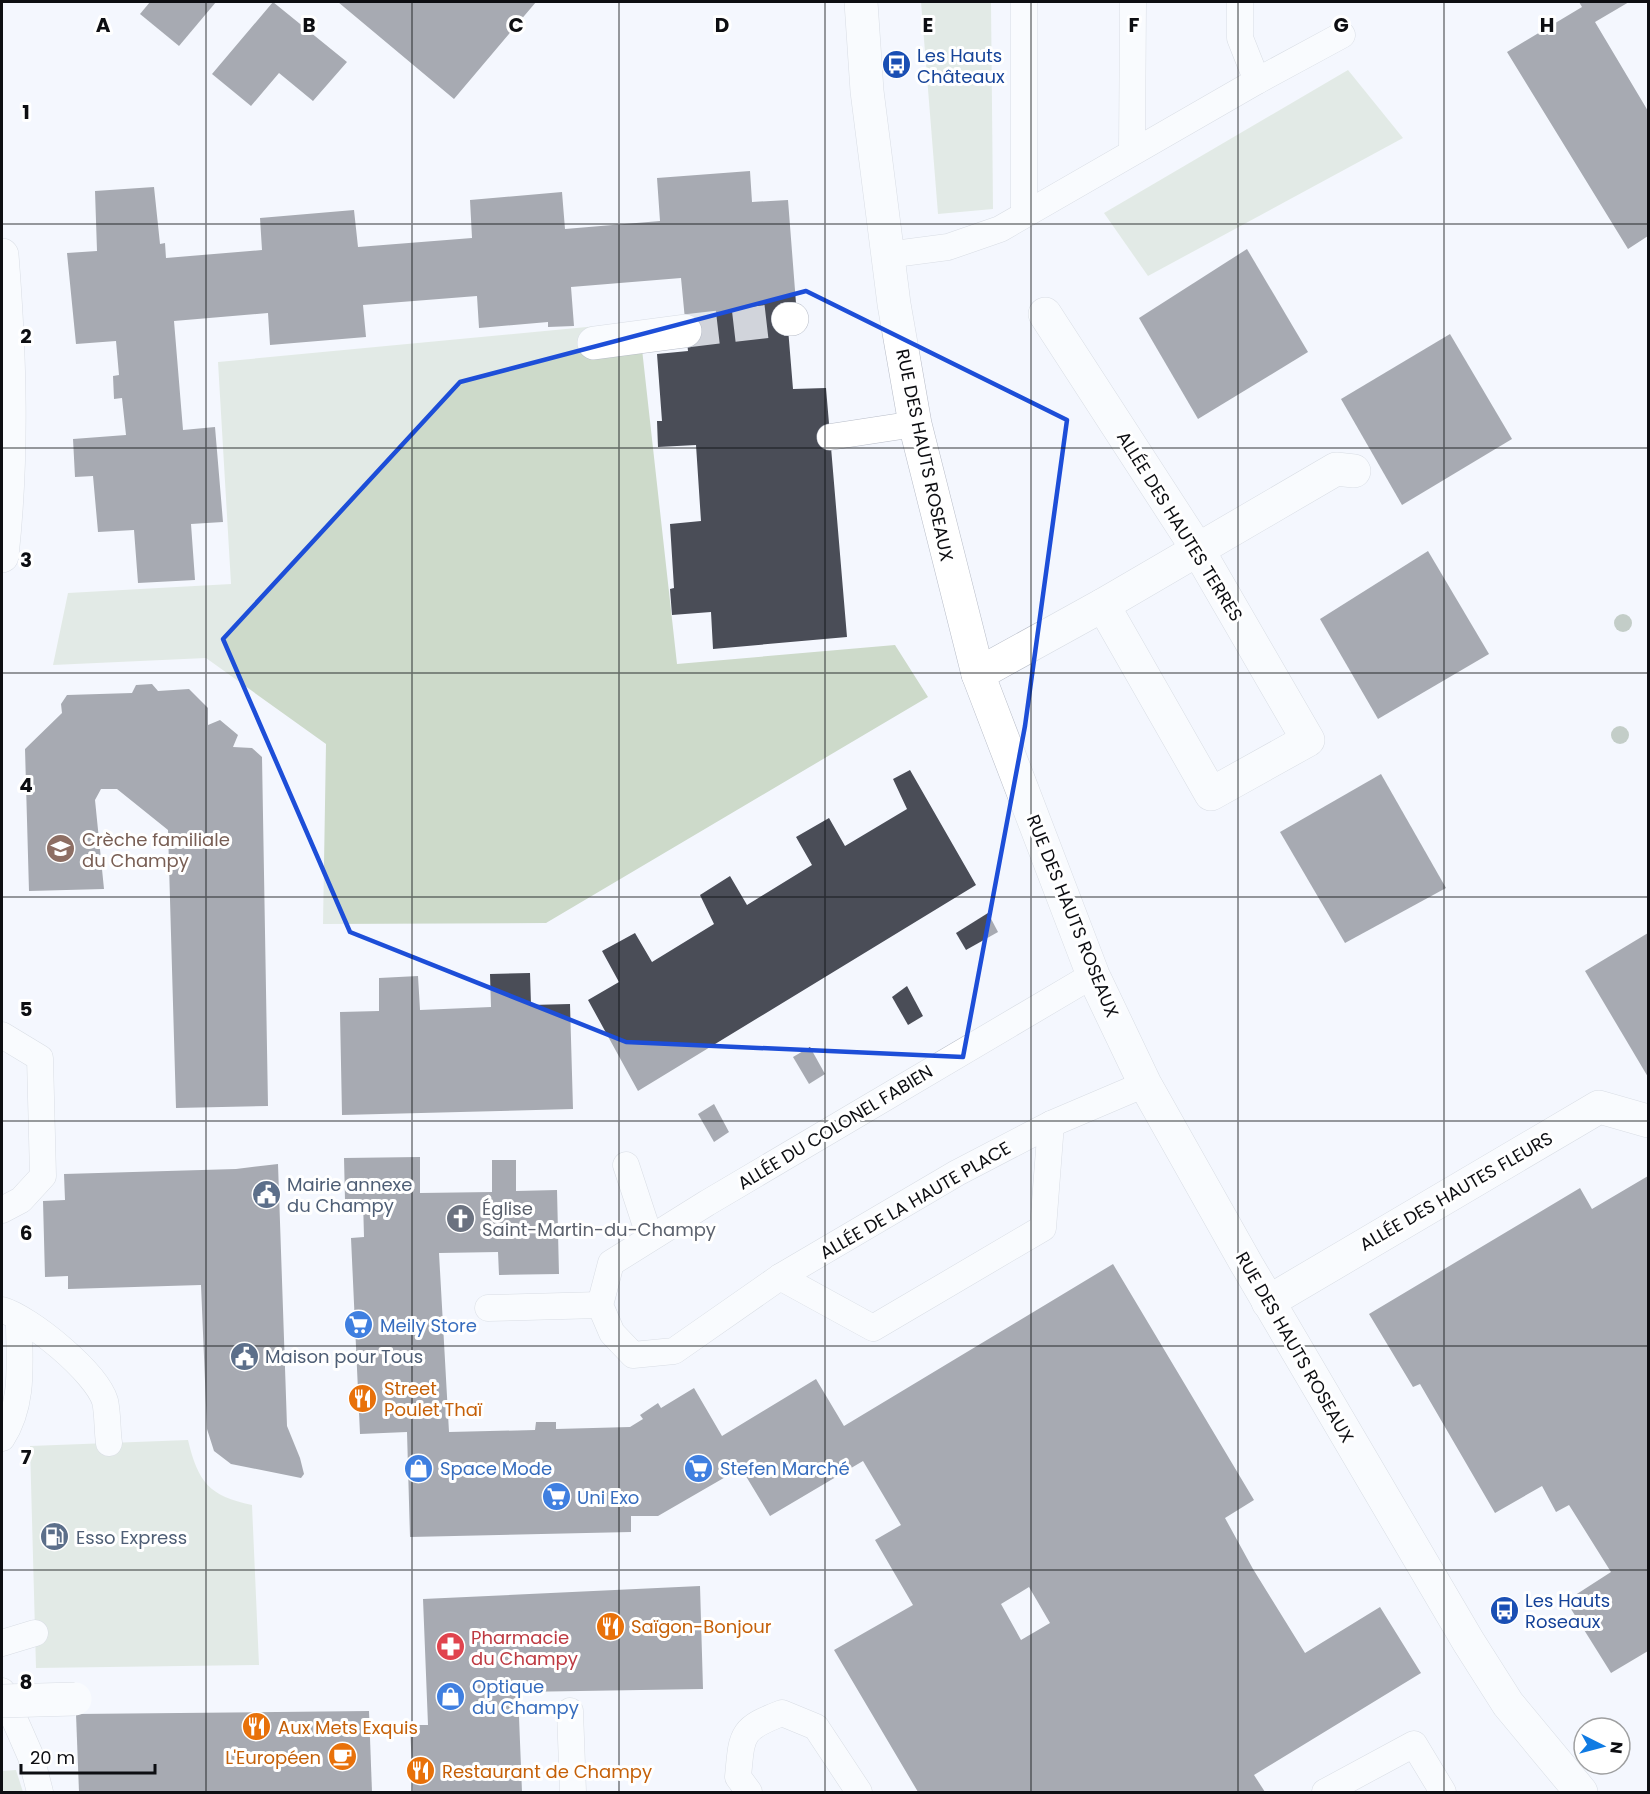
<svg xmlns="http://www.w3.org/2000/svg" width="1650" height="1794" viewBox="0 0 1650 1794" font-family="Poppins,sans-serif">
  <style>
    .green { fill: #cddaca }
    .building { fill: #4a4d57; fill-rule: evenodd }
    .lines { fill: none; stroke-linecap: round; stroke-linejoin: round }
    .street-tunnel { stroke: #d1d4db; stroke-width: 33; stroke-dasharray: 33 16; stroke-linecap: butt }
    .lane-casing { stroke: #b8bdc8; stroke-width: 27 }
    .street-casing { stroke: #b8bdc8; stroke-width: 34 }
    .secondary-casing { stroke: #b8bdc8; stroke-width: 34 }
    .lane { stroke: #fff; stroke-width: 26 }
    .street { stroke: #fff; stroke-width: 33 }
    .secondary { stroke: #fff; stroke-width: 33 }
    .street-bridge-casing { stroke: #b8bdc8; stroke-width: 34; stroke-linecap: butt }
    .street-bridge { stroke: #fff; stroke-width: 33 }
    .tree { fill: #889a88 }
    .marked { fill: none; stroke: #1d4ed8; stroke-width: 4.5; stroke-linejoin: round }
    .grid { fill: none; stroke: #0d0e12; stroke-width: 1.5; stroke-opacity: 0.55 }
    .labels { text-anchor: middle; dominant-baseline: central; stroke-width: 6; stroke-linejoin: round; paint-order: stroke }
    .transit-label { font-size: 18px; fill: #164399; stroke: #fff; text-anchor: start }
    .street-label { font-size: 18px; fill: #0d0e12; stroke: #fff }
    .education-label { font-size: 18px; fill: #785e54; stroke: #fff; text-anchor: start }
    .service-label { font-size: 18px; fill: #4e5e75; stroke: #fff; text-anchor: start }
    .worship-label { font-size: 18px; fill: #5b616d; stroke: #fff; text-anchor: start }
    .shop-label { font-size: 18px; fill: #366cbe; stroke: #fff; text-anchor: start }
    .food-label { font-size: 18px; fill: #c56008; stroke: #fff; text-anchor: start }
    .health-label { font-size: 18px; fill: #be3a42; stroke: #fff; text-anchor: start }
    .grid-label { font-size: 20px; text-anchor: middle; font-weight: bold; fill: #0d0e12; stroke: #fff; stroke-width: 6; stroke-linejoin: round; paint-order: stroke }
  </style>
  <rect width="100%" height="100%" fill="#f4f7fe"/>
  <g class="green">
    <path d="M 921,2 L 991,2 L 993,209 L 938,214 Z"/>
    <path d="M 1348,70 L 1403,138 L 1148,276 L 1104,213 Z"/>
    <path d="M 639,322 L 677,664 L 895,645 L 928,697 L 546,923 L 323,924 L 326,744 L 206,658 L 53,665 L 68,593 L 231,584 L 218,362 Z"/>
    <path d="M 188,1440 C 198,1482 209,1496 252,1505 L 259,1665 L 36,1668 L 30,1446 Z"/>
    <path d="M 16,1770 L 23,1792 L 2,1792 L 2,1771 Z"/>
  </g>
  <g class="building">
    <path d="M 150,2 L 216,2 L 179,46 L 140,14 Z"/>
    <path d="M 273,2 L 347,62 L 313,101 L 279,73 L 251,106 L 212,74 Z"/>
    <path d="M 338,2 L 437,3 L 536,2 L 454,99 Z"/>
    <path d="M 1579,2 L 1629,2 L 1595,22 L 1648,111 L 1648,236 L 1628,249 L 1507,52 L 1582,7 Z"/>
    <path d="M 750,171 L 752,202 L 788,200 L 796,303 L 786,304 L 793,389 L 826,388 L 847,637 L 713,649 L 711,612 L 672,615 L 670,589 L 674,588 L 670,524 L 701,521 L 696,445 L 658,447 L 657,421 L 662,421 L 657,354 L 688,351 L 681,278 L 571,287 L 574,326 L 548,327 L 548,322 L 479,328 L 477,296 L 363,305 L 366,337 L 270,345 L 268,313 L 174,321 L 183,430 L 215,427 L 223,522 L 191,524 L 195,580 L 138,583 L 134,530 L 98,532 L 93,476 L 75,477 L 73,439 L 126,435 L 122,398 L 114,399 L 113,376 L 119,375 L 116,341 L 76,344 L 67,253 L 97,251 L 95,191 L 154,187 L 160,244 L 165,243 L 166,258 L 262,250 L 260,218 L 354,210 L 358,247 L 472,238 L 470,200 L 562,192 L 565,229 L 660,221 L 657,178 Z"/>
    <path d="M 1247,249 L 1308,352 L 1198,419 L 1139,318 Z"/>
    <path d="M 1450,334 L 1512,439 L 1402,505 L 1341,399 Z"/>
    <path d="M 1428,551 L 1489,654 L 1378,719 L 1320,619 Z"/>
    <path d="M 152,684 L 158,691 L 189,689 L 208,708 L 208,725 L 220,720 L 238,735 L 233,747 L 252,748 L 262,757 L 268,1106 L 176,1108 L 168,830 L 117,789 L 101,789 L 95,800 L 104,889 L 29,891 L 25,749 L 62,713 L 61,704 L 67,695 L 132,693 L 136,685 Z"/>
    <path d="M 910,770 L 976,885 L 638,1091 L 588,1000 L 619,982 L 602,951 L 635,933 L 652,962 L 714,924 L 700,895 L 730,876 L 747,905 L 812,865 L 796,837 L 829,818 L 845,846 L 907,809 L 893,779 Z"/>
    <path d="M 1381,774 L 1446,888 L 1345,943 L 1280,832 Z"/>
    <path d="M 988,913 L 998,932 L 966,950 L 956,933 Z"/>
    <path d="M 1648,933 L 1648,1077 L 1585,971 Z"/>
    <path d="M 530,973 L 531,1005 L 570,1004 L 573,1109 L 342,1115 L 340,1012 L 379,1011 L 379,978 L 418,976 L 420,1010 L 491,1007 L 490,974 Z"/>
    <path d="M 907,986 L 923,1016 L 908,1025 L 892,997 Z"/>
    <path d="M 810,1047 L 825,1074 L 809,1084 L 793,1057 Z"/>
    <path d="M 714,1104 L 729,1132 L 714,1142 L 698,1114 Z"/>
    <path d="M 420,1157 L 420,1193 L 492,1192 L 492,1160 L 516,1160 L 516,1191 L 557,1190 L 559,1274 L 499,1275 L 498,1252 L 439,1253 L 449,1432 L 535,1430 L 536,1422 L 556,1422 L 556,1429 L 630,1427 L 643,1419 L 640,1415 L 658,1403 L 661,1408 L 694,1388 L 722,1436 L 816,1379 L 844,1426 L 1113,1264 L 1254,1500 L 1225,1518 L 1253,1569 L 1305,1653 L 1380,1607 L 1421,1673 L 1254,1775 L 1265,1792 L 918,1792 L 834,1650 L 913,1605 L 875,1540 L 901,1525 L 863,1461 L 770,1516 L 741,1468 L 658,1516 L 631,1516 L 631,1532 L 410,1537 L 407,1432 L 360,1434 L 351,1238 L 364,1237 L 363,1200 L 345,1200 L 344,1158 ZM 1029,1587 L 1050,1623 L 1021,1640 L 1001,1604 Z"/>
    <path d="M 278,1164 L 287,1426 L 300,1458 L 304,1474 L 301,1478 L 231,1464 L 214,1451 L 207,1429 L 201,1285 L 68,1289 L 68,1276 L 45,1277 L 43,1201 L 65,1200 L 64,1174 L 236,1169 Z"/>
    <path d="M 1648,1176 L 1648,1651 L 1611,1673 L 1566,1601 L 1611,1572 L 1569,1505 L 1556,1512 L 1542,1486 L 1495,1513 L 1420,1384 L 1413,1387 L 1369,1314 L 1580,1188 L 1592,1209 Z"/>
    <path d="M 700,1586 L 703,1689 L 518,1692 L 522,1792 L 413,1792 L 410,1725 L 428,1725 L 423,1599 Z"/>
    <path d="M 369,1711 L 372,1792 L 79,1792 L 76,1714 Z"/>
  </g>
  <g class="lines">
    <path class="street-tunnel" d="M 685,331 L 788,319"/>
    <defs>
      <g id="lane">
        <path d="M 1240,2 L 1240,38 L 1257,81"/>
        <path d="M 1132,151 L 1133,2"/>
        <path d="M 1024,214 L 1024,2"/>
        <path d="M 887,255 L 948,247 L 1000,229 L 1257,81 L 1342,35"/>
        <path d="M 830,437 L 915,424"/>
        <path d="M 1093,975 L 707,1203 L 611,1263 L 600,1305 L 612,1333 L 633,1355 L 674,1351 L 780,1277 L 957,1173 L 1051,1124 L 1145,1084"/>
        <path d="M 2,1035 L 40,1058 L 43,1176 L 21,1200 L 2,1210"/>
        <path d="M 626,1165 L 650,1238"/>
        <path d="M 780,1277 L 873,1328 L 1043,1228 L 1051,1124"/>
        <path d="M 488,1308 L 600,1305"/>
        <path d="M 2,1310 C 30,1318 96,1372 105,1401 C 108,1414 107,1430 109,1443"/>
        <path d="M 2,1438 C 25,1403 19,1360 19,1320"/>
        <path d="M 2,1643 L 35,1633"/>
        <path d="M 2,1691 L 31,1757 L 40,1792"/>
        <path d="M 570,1711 L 573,1792"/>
        <path d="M 749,1792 L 738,1777 C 742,1734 740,1729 782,1713 L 816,1727 L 859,1792"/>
        <path d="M 1325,1792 L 1414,1744 L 1443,1792"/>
      </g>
      <g id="street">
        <path d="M 861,2 L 867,91 L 894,304 L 915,424 L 978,674 L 1093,975 L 1145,1084 L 1247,1265 L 1468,1641 L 1508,1704 L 1581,1792"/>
        <path d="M 1045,314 L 1198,550 L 1308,740 L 1211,794 L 1103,605"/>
        <path d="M 788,319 L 792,319"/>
        <path d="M 594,343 L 685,331"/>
        <path d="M 978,674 L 1103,605 L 1336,469 L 1354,471"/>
        <path d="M 1268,1302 L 1599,1107 L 1648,1121"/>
      </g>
      <path id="secondary" d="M 2,255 C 10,356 13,455 2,556"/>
    </defs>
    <use href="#lane" class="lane-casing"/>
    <use href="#street" class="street-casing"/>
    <use href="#secondary" class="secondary-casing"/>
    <use href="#lane" class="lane"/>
    <use href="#street" class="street"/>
    <use href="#secondary" class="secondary"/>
    <defs>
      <path id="street-bridge" d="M 2,1701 L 75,1699"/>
    </defs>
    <use href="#street-bridge" class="street-bridge-casing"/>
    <use href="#street-bridge" class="street-bridge"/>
  </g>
  <g class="tree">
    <circle cx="1623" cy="623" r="9"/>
    <circle cx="1620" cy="735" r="9"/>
  </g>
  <path d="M0 0H1650V1794H0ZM 806,291 L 1067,420 L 1025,726 L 963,1057 L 626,1042 L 350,932 L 223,639 L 460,382 Z" fill="#f4f7fe" fill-opacity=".55" fill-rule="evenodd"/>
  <path class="marked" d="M 806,291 L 1067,420 L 1025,726 L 963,1057 L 626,1042 L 350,932 L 223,639 L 460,382 Z"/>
  <path class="grid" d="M 206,2 L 206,1792M 412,2 L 412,1792M 619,2 L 619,1792M 825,2 L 825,1792M 1031,2 L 1031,1792M 1238,2 L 1238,1792M 1444,2 L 1444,1792M 2,224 L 1648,224M 2,448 L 1648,448M 2,673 L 1648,673M 2,897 L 1648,897M 2,1121 L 1648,1121M 2,1346 L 1648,1346M 2,1570 L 1648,1570"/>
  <defs>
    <symbol id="bus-disc" viewBox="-11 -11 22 22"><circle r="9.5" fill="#1a4fb4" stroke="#fff"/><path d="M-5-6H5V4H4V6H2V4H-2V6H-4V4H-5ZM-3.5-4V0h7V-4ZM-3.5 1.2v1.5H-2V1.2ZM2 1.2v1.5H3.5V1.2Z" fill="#fff"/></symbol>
    <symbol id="school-disc" viewBox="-11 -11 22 22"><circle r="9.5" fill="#8d6e63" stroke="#fff"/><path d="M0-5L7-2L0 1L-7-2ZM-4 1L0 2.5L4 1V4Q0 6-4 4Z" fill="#fff"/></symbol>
    <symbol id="civic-disc" viewBox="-11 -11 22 22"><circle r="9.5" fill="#5c6f8a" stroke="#fff"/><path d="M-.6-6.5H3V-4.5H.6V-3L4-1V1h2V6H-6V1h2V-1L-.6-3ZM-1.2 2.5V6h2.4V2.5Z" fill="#fff"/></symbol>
    <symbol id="church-disc" viewBox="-11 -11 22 22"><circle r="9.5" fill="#6b7280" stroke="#fff"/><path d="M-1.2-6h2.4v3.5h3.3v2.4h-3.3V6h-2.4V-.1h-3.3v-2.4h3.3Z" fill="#fff"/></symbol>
    <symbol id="supermarket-disc" viewBox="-11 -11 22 22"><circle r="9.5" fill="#3f7fe0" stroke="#fff"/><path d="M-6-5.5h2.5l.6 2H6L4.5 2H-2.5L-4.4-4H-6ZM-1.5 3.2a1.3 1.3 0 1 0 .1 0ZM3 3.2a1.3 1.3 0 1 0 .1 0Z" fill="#fff"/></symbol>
    <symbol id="restaurant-disc" viewBox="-11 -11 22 22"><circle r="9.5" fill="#e8710a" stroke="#fff"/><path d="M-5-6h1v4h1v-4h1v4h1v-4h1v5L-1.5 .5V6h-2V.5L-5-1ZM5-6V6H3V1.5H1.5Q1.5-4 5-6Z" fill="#fff"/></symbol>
    <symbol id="shop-disc" viewBox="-11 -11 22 22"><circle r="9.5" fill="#3f7fe0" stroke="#fff"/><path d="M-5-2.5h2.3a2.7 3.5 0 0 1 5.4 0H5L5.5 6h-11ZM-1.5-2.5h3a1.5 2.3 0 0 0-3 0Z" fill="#fff"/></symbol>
    <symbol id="fuel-disc" viewBox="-11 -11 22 22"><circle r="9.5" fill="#5c6f8a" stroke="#fff"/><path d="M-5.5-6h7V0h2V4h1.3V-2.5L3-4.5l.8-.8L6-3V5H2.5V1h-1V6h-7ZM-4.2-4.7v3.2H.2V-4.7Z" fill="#fff"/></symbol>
    <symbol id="pharmacy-disc" viewBox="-11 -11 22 22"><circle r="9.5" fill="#e0444e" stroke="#fff"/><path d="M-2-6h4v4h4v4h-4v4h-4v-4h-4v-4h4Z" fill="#fff"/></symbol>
    <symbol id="cafe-disc" viewBox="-11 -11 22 22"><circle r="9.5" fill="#e8710a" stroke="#fff"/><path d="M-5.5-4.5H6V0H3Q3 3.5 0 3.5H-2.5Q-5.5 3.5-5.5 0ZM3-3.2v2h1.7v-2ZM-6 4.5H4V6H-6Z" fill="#fff"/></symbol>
  </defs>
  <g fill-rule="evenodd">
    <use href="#bus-disc" x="880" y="48" width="33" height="33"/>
    <use href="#school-disc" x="44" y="832" width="33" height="33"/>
    <use href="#civic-disc" x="250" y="1178" width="33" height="33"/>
    <use href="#church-disc" x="444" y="1202" width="33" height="33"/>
    <use href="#supermarket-disc" x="342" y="1308" width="33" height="33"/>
    <use href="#civic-disc" x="228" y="1340" width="33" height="33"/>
    <use href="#restaurant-disc" x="346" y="1382" width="33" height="33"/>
    <use href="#shop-disc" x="402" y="1452" width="33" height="33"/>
    <use href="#supermarket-disc" x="682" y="1452" width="33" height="33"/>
    <use href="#supermarket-disc" x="540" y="1480" width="33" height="33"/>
    <use href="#fuel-disc" x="38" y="1520" width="33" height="33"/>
    <use href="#bus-disc" x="1488" y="1594" width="33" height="33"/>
    <use href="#restaurant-disc" x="594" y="1610" width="33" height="33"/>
    <use href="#pharmacy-disc" x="434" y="1630" width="33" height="33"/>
    <use href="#shop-disc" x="434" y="1680" width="33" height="33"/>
    <use href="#restaurant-disc" x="240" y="1710" width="33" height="33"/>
    <use href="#cafe-disc" x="326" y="1740" width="33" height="33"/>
    <use href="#restaurant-disc" x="404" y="1754" width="33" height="33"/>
  </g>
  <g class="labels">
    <g class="transit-label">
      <text x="917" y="55">Les Hauts<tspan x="917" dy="21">Châteaux</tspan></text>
      <text x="1525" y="1600">Les Hauts<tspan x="1525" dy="21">Roseaux</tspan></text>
    </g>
    <g class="street-label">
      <text transform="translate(925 455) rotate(78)">RUE DES HAUTS ROSEAUX</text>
      <text transform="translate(1180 526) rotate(58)">ALLÉE DES HAUTES TERRES</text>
      <text transform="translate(1073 916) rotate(68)">RUE DES HAUTS ROSEAUX</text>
      <text transform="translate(835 1127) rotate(-31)">ALLÉE DU COLONEL FABIEN</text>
      <text transform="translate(1456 1191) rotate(-30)">ALLÉE DES HAUTES FLEURS</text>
      <text transform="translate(915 1200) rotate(-30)">ALLÉE DE LA HAUTE PLACE</text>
      <text transform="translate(1295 1347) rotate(60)">RUE DES HAUTS ROSEAUX</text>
    </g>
    <g class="education-label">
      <text x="82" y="839">Crèche familiale<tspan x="82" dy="21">du Champy</tspan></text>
    </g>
    <g class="service-label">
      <text x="287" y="1184">Mairie annexe<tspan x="287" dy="21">du Champy</tspan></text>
      <text x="265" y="1356">Maison pour Tous</text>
      <text x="76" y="1537">Esso Express</text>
    </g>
    <g class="worship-label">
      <text x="482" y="1208">Église<tspan x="482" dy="21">Saint-Martin-du-Champy</tspan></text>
    </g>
    <g class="shop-label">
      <text x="380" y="1325">Meily Store</text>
      <text x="440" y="1468">Space Mode</text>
      <text x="720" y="1468">Stefen Marché</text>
      <text x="577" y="1497">Uni Exo</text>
      <text x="472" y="1686">Optique<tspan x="472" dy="21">du Champy</tspan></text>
    </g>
    <g class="food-label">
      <text x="384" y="1388">Street<tspan x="384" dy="21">Poulet Thaï</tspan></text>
      <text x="631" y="1626">Saïgon-Bonjour</text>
      <text x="278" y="1727">Aux Mets Exquis</text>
      <text x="321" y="1757" text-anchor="end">L'Européen</text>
      <text x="442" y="1771">Restaurant de Champy</text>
    </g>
    <g class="health-label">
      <text x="471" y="1637">Pharmacie<tspan x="471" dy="21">du Champy</tspan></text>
    </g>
  </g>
  <g class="grid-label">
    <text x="103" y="32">A</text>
    <text x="309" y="32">B</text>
    <text x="516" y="32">C</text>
    <text x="722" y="32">D</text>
    <text x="928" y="32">E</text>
    <text x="1134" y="32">F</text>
    <text x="1341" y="32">G</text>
    <text x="1547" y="32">H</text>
    <text x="26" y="119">1</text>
    <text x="26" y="343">2</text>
    <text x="26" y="567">3</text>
    <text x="26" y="792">4</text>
    <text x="26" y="1016">5</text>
    <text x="26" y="1240">6</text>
    <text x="26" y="1464">7</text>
    <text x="26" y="1689">8</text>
  </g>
  <rect width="1650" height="1794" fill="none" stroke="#0d0e12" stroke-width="6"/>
  <g transform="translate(1602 1746) rotate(96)"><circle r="28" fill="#ffffff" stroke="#9e9fa0" stroke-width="1.5"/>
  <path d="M0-4.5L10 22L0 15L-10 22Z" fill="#107be3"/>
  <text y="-9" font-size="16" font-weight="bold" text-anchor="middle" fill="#0d0e12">N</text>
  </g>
  <path d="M21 1764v9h134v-9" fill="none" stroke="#0d0e12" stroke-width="3"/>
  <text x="30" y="1764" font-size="18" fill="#0d0e12" stroke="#ffffff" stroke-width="4.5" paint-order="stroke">20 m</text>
</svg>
